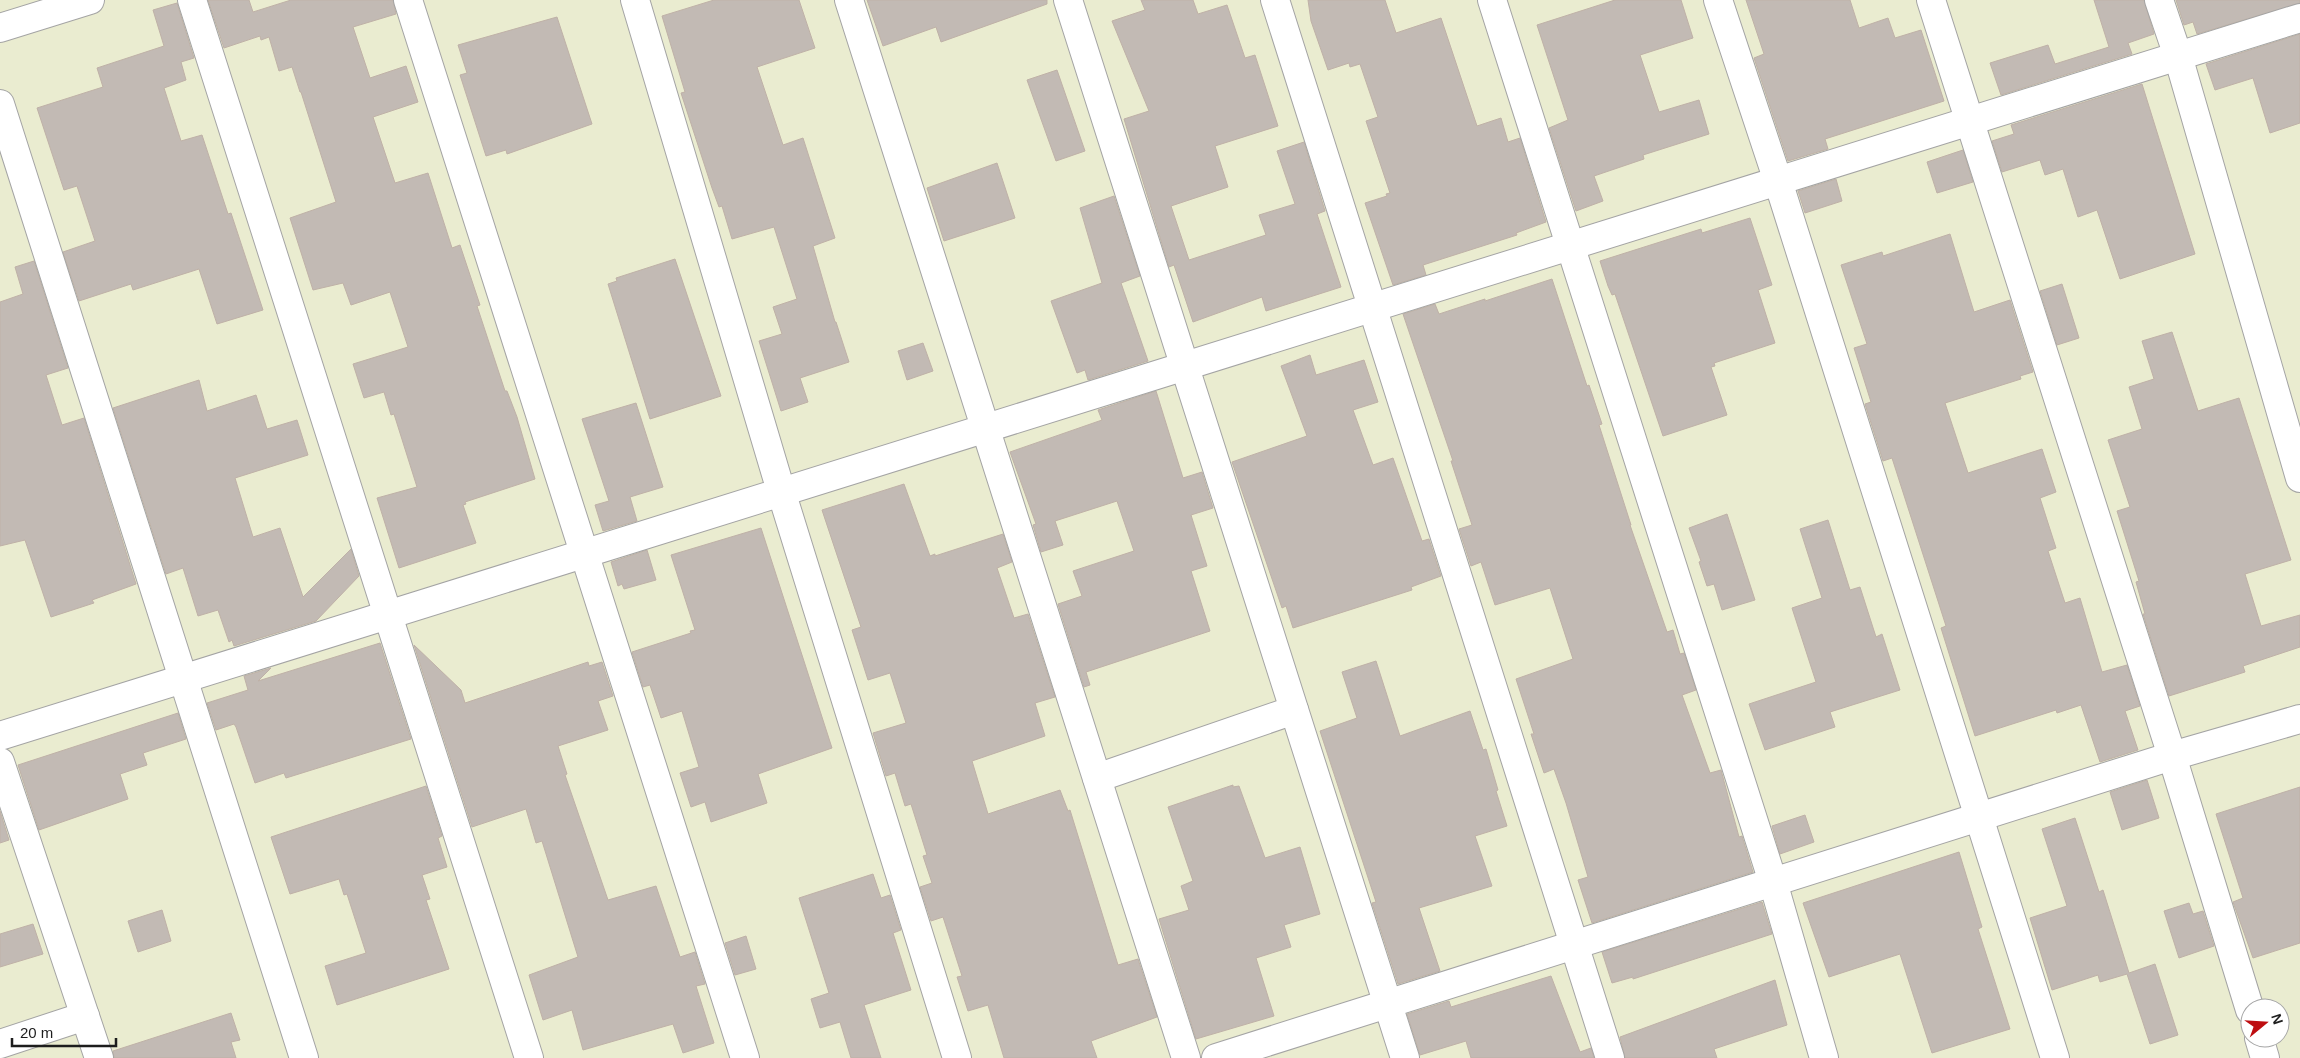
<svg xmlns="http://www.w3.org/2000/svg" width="2300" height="1058" viewBox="0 0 2300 1058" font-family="Arial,sans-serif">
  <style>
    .farmland { fill: #eaecd0; fill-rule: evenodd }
    .building { fill: #c2bab4; stroke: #bfb1a7 }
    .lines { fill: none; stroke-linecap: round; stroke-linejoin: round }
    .minor-casing { stroke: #a4a4a4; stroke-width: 30 }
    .minor { stroke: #fff; stroke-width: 28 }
  </style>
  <rect width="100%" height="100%" fill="#eeebe4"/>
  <path class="farmland" d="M 0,0 L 2300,0 L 2300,1058 L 0,1058 ZM 2250,1008 L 2280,1008 L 2280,1038 L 2250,1038 Z"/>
  <g class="building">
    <path d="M 208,0 L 249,0 L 253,12 L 291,0 L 393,0 L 396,14 L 353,27 L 370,78 L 406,66 L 418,102 L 373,117 L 395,183 L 428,173 L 452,248 L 460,245 L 480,305 L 477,306 L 505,391 L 507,391 L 517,417 L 535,479 L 465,502 L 466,504 L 463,505 L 476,543 L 399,568 L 377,498 L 417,487 L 394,414 L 391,415 L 384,392 L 364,398 L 353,364 L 408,347 L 390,292 L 351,305 L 343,283 L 313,290 L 290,218 L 336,202 L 301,92 L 300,92 L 292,67 L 279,71 L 269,37 L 261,40 L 260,36 L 224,48 Z"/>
    <path d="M 714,0 L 799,0 L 815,48 L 757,67 L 783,145 L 803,138 L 835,238 L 813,246 L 835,322 L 836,322 L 849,362 L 800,378 L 808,402 L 781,411 L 759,341 L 782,334 L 773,307 L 797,299 L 774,227 L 732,239 L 722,206 L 719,207 L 712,188 L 681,93 L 685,92 L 662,16 Z"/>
    <path d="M 867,0 L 1047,0 L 1047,4 L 941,42 L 936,27 L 883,46 Z"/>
    <path d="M 1141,0 L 1193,0 L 1198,14 L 1227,5 L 1245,58 L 1255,55 L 1278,126 L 1215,146 L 1228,187 L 1171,206 L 1189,260 L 1266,235 L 1259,215 L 1295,204 L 1277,151 L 1304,142 L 1325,211 L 1317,214 L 1341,287 L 1266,311 L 1262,297 L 1193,322 L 1174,265 L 1169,267 L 1124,119 L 1149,111 L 1112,21 L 1145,10 Z"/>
    <path d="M 1308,0 L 1385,0 L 1396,33 L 1441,18 L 1477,126 L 1501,118 L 1508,142 L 1520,138 L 1546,222 L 1516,233 L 1517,235 L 1423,265 L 1426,275 L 1393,285 L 1365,203 L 1387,196 L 1386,194 L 1390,193 L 1366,121 L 1378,117 L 1360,64 L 1350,67 L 1349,63 L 1328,70 L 1311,21 Z"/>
    <path d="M 1615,0 L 1681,0 L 1693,38 L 1640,55 L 1659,112 L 1699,100 L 1709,134 L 1643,155 L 1644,159 L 1594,176 L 1603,201 L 1576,211 L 1549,128 L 1568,120 L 1537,25 Z"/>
    <path d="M 1746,0 L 1850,0 L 1859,28 L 1888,18 L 1895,38 L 1921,30 L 1944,101 L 1825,139 L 1828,149 L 1788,161 L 1754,58 L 1764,54 Z"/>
    <path d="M 2094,0 L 2144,0 L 2154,34 L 2128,43 L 2132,54 L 2001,95 L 1990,63 L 2048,45 L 2055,64 L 2109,47 Z"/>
    <path d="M 2176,0 L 2300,0 L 2300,3 L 2197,34 L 2193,22 L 2184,25 Z"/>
    <path d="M 177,3 L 194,58 L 181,62 L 186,80 L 164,88 L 181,141 L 202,135 L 228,214 L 231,213 L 263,310 L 217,324 L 199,269 L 133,290 L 131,284 L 79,301 L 63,252 L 95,241 L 77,186 L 64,190 L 37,108 L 103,87 L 97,68 L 164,46 L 153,10 Z"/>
    <path d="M 557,17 L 592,124 L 507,154 L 506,150 L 486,156 L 460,75 L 467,73 L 458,45 Z"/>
    <path d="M 2300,34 L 2300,123 L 2270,133 L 2253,78 L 2215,90 L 2206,64 Z"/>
    <path d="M 1057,70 L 1085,151 L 1056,161 L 1027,80 Z"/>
    <path d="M 2142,84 L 2195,254 L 2120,279 L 2097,210 L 2078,217 L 2063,169 L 2045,175 L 2040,160 L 2002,172 L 1992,141 L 2014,134 L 2011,125 Z"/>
    <path d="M 1963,150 L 1973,182 L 1937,193 L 1927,162 Z"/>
    <path d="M 997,163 L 1015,218 L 944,241 L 927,188 Z"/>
    <path d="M 1836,179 L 1842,201 L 1805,213 L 1798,191 Z"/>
    <path d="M 1114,196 L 1140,276 L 1121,283 L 1148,361 L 1088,380 L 1085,370 L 1077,373 L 1051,301 L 1102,283 L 1080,208 Z"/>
    <path d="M 1750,218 L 1772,285 L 1758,290 L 1775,343 L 1714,363 L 1715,366 L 1711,367 L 1727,415 L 1663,436 L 1615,294 L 1612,295 L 1608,286 L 1600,261 L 1701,229 L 1702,233 Z"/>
    <path d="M 1950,234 L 1974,312 L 2010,300 L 2033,372 L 2020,376 L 2021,379 L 1945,403 L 1968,473 L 2042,449 L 2056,492 L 2040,498 L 2056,548 L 2048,551 L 2065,603 L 2080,598 L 2102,672 L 2127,665 L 2140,706 L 2125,711 L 2138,750 L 2100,762 L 2081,705 L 2057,713 L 2056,710 L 1975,736 L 1941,628 L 1946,626 L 1892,458 L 1883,461 L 1865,404 L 1871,402 L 1854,348 L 1867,344 L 1841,265 L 1882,252 L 1883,256 Z"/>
    <path d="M 675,259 L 721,396 L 650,419 L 608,284 L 617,281 L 616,278 Z"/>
    <path d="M 34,261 L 68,368 L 46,375 L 62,425 L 84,418 L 136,584 L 92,600 L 94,603 L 51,617 L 25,540 L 0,546 L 0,302 L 23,294 L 15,267 Z"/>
    <path d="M 1552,279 L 1587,386 L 1589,385 L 1602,424 L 1599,425 L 1631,525 L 1630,525 L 1667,632 L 1673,630 L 1680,654 L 1684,653 L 1696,690 L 1682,695 L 1710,773 L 1721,770 L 1739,837 L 1742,836 L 1753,872 L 1592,923 L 1578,880 L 1588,877 L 1566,803 L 1554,769 L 1544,773 L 1531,734 L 1534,734 L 1516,679 L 1573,659 L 1550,588 L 1495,605 L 1481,562 L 1471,566 L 1459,529 L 1472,525 L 1451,461 L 1453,461 L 1403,314 L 1435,304 L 1439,314 L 1485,299 L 1485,301 Z"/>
    <path d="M 2062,284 L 2079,338 L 2057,345 L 2040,291 Z"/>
    <path d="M 2172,332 L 2198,411 L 2239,398 L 2291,560 L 2245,574 L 2261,626 L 2300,615 L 2300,647 L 2243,666 L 2245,672 L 2169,696 L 2143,614 L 2145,614 L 2136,582 L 2139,581 L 2117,511 L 2130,507 L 2108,440 L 2142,429 L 2129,387 L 2154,379 L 2142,341 Z"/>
    <path d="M 923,343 L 933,371 L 907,380 L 898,351 Z"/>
    <path d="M 1310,355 L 1316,375 L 1364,360 L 1378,402 L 1353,410 L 1373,465 L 1393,458 L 1422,541 L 1429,539 L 1441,576 L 1411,587 L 1412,590 L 1293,628 L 1286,606 L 1282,608 L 1232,462 L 1307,436 L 1281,366 Z"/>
    <path d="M 199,380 L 207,411 L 256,395 L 267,429 L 297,420 L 308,455 L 235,478 L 253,537 L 280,528 L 303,597 L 351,549 L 359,576 L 316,621 L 234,646 L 232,640 L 229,642 L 218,610 L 198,616 L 183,568 L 166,574 L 113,408 Z"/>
    <path d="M 1156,391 L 1183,478 L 1202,472 L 1213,508 L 1191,515 L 1207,566 L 1191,571 L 1210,631 L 1086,672 L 1090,685 L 1084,687 L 1058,604 L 1082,596 L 1073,571 L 1134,551 L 1117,501 L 1055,521 L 1063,545 L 1041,552 L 1033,525 L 1036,524 L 1010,452 L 1102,420 L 1098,410 Z"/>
    <path d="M 636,403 L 663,487 L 630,497 L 637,521 L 603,531 L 595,505 L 609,501 L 582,419 Z"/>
    <path d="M 904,484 L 930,556 L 935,554 L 935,556 L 1003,534 L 1012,562 L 997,568 L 1014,618 L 1028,614 L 1055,697 L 1035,703 L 1045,736 L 972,761 L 988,814 L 1060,790 L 1068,811 L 1070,810 L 1118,965 L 1138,959 L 1157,1017 L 1091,1041 L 1097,1058 L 1004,1058 L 988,1005 L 968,1011 L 957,977 L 962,976 L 943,917 L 931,921 L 920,887 L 932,883 L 923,856 L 927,855 L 911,804 L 905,806 L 895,773 L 886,776 L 873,733 L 906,723 L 890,673 L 868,680 L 852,630 L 861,627 L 822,510 Z"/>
    <path d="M 1727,514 L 1755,600 L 1722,610 L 1714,584 L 1707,586 L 1699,562 L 1701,561 L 1689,528 Z"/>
    <path d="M 1828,520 L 1850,590 L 1860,587 L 1876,637 L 1882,634 L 1900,690 L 1830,712 L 1835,727 L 1765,750 L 1749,704 L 1816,682 L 1792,608 L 1822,598 L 1800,529 Z"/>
    <path d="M 761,528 L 832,748 L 758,774 L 767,803 L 711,822 L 705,802 L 691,807 L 680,773 L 699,767 L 682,711 L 661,718 L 650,685 L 643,687 L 632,652 L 691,633 L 690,631 L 695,630 L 671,555 Z"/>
    <path d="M 647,550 L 656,580 L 624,589 L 622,584 L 618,586 L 611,562 Z"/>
    <path d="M 380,643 L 411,739 L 286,778 L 284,773 L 255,783 L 236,727 L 234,724 L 216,730 L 207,703 L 248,690 L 244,676 L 271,668 L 258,681 Z"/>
    <path d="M 414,645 L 461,690 L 465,703 L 588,662 L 589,666 L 602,662 L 613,696 L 598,701 L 608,730 L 558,746 L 567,774 L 565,775 L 608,900 L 656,886 L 680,957 L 695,952 L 705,984 L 696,986 L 714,1043 L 683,1053 L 673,1024 L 583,1050 L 572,1010 L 543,1020 L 529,975 L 578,957 L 542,841 L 536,843 L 526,809 L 472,827 Z"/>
    <path d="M 1376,661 L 1400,736 L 1470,711 L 1483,750 L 1486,749 L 1498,790 L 1496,791 L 1507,826 L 1475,836 L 1492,886 L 1419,908 L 1440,971 L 1398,984 L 1372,903 L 1376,902 L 1320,731 L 1357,718 L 1342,672 Z"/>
    <path d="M 178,713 L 186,739 L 143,753 L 147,765 L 120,774 L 128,799 L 39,830 L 18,765 Z"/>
    <path d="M 2147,780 L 2159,818 L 2122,830 L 2110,792 Z"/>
    <path d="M 1233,785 L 1233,787 L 1239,786 L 1265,858 L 1300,847 L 1320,914 L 1284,925 L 1291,947 L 1256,958 L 1274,1016 L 1196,1039 L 1159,919 L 1189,910 L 1181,886 L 1193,881 L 1168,807 Z"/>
    <path d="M 426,786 L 442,836 L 438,838 L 447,867 L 422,875 L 430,899 L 426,900 L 449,969 L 337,1005 L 325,966 L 366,953 L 347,894 L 344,895 L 339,879 L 290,894 L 271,837 Z"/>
    <path d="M 2300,787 L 2300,943 L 2253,958 L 2233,902 L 2243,898 L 2216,814 Z"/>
    <path d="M 0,811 L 9,840 L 0,843 Z"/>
    <path d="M 1805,815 L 1814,842 L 1780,854 L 1772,826 Z"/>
    <path d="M 2075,818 L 2099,892 L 2103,890 L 2129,973 L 2155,964 L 2178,1035 L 2150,1044 L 2127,974 L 2100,982 L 2098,975 L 2052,990 L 2030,918 L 2067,906 L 2042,829 Z"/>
    <path d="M 1959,852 L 1982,927 L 1978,929 L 2010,1029 L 1932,1053 L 1900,954 L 1829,977 L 1803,903 Z"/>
    <path d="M 873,874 L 881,898 L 890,895 L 901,930 L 893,933 L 911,990 L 864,1005 L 881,1058 L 851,1058 L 840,1022 L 820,1028 L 811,999 L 829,993 L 799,898 Z"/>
    <path d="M 1762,902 L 1772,934 L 1633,979 L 1633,977 L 1612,983 L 1602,952 Z"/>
    <path d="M 2189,903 L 2193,914 L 2203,911 L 2214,946 L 2179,958 L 2164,911 Z"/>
    <path d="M 162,910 L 171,941 L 138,952 L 128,921 Z"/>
    <path d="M 33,924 L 43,954 L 0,967 L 0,934 Z"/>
    <path d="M 746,936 L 756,969 L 735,975 L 725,943 Z"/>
    <path d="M 1551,976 L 1580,1052 L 1591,1048 L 1594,1058 L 1471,1058 L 1466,1041 L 1420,1055 L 1407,1014 L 1449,1001 L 1451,1007 Z"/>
    <path d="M 1775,980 L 1787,1025 L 1714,1049 L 1717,1058 L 1625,1058 L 1620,1037 Z"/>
    <path d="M 231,1013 L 240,1040 L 231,1042 L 236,1058 L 114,1058 L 113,1051 Z"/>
  </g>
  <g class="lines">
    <defs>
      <g id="minor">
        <path d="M 192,0 L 529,1058"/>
        <path d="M 408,0 L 745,1058"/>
        <path d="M 635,0 L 781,491 L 957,1058"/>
        <path d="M 849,0 L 1186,1058"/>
        <path d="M 1068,0 L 1405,1058"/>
        <path d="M 1275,0 L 1610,1058"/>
        <path d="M 1492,0 L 1773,882 L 1824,1058"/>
        <path d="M 1718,0 L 1778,181 L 2055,1058"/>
        <path d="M 1931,0 L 2172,756 L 2250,1010"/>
        <path d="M 2159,0 L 2178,56 L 2300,478"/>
        <path d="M 0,28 L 90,0"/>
        <path d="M 0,104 L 304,1058"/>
        <path d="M 0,736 L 2300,18"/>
        <path d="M 0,762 L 99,1058"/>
        <path d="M 1097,778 L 1294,710"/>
        <path d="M 2259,1038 L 2265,1058"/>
        <path d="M 0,1044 L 85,1016"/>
        <path d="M 1216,1058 L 2172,756 L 2300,719"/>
      </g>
    </defs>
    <use href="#minor" class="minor-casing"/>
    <use href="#minor" class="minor"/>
  </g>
  <g transform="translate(2265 1023) rotate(72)"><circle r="24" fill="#ffffff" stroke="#a5a5a5"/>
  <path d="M0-4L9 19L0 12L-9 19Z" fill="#be0d10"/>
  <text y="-8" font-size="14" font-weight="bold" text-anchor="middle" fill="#1d1d1d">N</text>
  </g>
  <path d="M12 1038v8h104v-8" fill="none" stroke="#1d1d1d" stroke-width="2.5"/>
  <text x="20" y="1038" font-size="15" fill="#1d1d1d" stroke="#ffffff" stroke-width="4" paint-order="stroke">20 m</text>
</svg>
